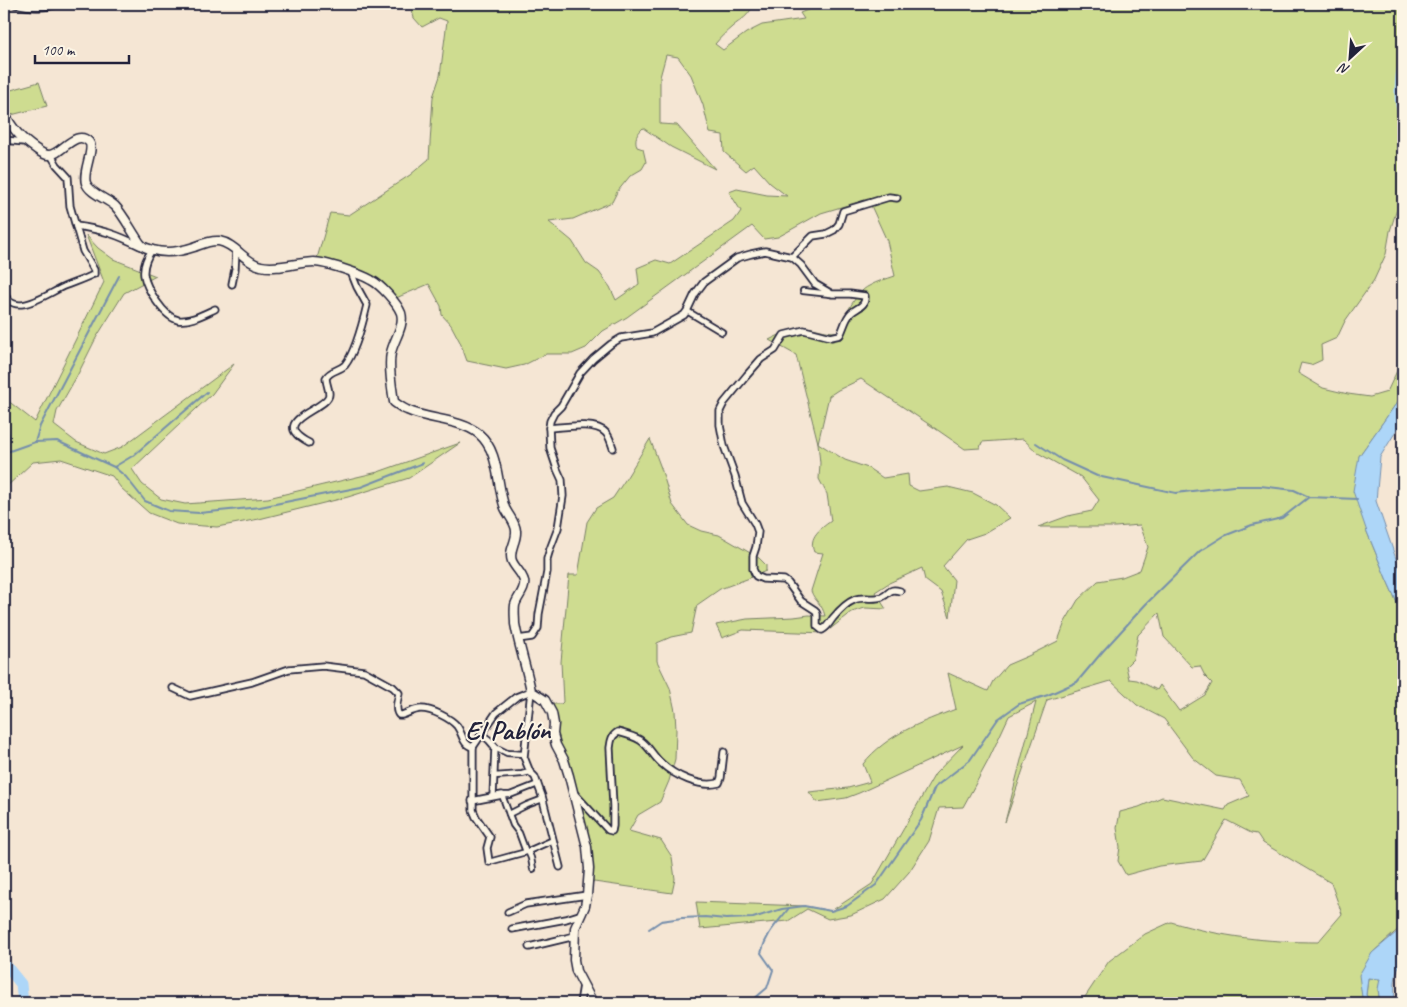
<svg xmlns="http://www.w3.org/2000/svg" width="1407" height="1007" viewBox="0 0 1407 1007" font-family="Caveat,sans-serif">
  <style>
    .green { fill: #cedc90; stroke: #787f66; fill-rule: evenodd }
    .water { fill: #add6f8; stroke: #758eac }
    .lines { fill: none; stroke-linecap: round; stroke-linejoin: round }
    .stream { stroke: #758eac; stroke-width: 2 }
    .river { stroke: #add6f8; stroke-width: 11 }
    .pedestrian-casing { stroke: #22223b; stroke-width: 8 }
    .minor-casing { stroke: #22223b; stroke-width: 9 }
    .tertiary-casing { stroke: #22223b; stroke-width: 11 }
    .pedestrian { stroke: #fcf5e5; stroke-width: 4.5 }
    .minor { stroke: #fcf5e5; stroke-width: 5.5 }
    .tertiary { stroke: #fcf5e5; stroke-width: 8 }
    .labels { text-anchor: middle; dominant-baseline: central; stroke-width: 4; stroke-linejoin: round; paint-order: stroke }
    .neighbourhood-label { font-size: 26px; font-weight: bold; fill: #22223b; stroke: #fcf5e5 }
  </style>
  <rect width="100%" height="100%" fill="#f5e6d4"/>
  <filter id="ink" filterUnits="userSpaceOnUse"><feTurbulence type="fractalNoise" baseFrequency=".02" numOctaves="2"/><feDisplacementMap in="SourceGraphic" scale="10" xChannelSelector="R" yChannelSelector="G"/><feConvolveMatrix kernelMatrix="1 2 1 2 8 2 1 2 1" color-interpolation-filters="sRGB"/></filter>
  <g filter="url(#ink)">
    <g class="green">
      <path d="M 410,4 L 753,4 C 749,17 741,19 732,27 C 726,32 720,38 715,44 L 723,50 L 746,33 L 762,25 L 804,19 L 800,13 L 810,9 L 808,4 L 1403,4 L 1403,75 L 1399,89 L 1403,106 L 1403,198 L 1396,212 L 1390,231 L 1386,254 L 1374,280 L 1345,321 L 1337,338 L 1321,345 L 1322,360 L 1311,365 L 1301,363 L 1298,373 L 1323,388 L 1348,394 L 1370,397 L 1387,392 L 1403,358 L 1403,394 L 1359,456 L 1367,532 L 1386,578 L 1403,616 L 1403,925 L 1372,953 L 1362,997 L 1365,1003 L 1081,1003 L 1109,961 L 1145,934 L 1171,922 C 1222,937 1266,942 1318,942 L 1342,914 L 1331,883 L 1263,843 L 1257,834 L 1251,833 L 1226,820 L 1202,861 L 1159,866 L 1126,875 L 1118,861 L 1120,847 L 1117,828 L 1120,812 L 1139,807 L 1162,797 L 1225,810 L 1228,805 L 1249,796 L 1240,780 L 1216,776 L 1193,758 L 1164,719 L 1137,705 L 1111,681 L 1047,700 L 1005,822 L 1036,702 L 1009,716 L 988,761 L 963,807 L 939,808 L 929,841 L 909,872 L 885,899 L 851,915 L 828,919 L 807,909 L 788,921 L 700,929 L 696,902 L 804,906 L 831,911 L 872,884 L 935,774 L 963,745 L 859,793 L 846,798 L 817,802 L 809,792 L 848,788 L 870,782 L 863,764 C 887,734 922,722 956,709 L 948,673 L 988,691 L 993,681 L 1007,665 L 1028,656 L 1058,641 L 1065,622 L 1078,600 L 1098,581 L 1122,577 L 1140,570 L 1148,547 L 1140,525 L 1115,527 L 1038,527 L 1068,516 L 1092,511 L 1099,500 L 1081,477 L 1038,453 L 1023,439 L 982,442 L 980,448 L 965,449 L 939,431 L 861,379 L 838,390 L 829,396 L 818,443 L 845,460 L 868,468 L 883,478 L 908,474 L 909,486 L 919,491 L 948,487 L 973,493 L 996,505 L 1010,518 L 985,533 L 967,539 L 943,566 L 954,580 L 950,617 L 941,592 L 925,580 L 922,568 L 889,583 L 875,592 L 886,609 L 865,608 L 852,612 L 825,633 L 743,630 L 722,638 L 716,625 L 747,619 L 794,617 L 809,615 L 825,616 C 822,603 815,602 811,591 L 823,553 L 814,552 C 808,537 820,529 831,521 L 827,494 L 819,479 L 820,463 L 818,443 L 796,355 L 769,340 C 779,335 795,327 806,327 C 818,328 829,334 841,331 C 843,317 856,292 869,286 C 877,281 887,279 895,276 L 887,241 L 868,199 L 821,213 L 778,237 L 764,239 L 752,226 L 627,317 L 603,331 L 586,348 L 572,354 L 546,354 L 524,365 L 506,369 L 467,361 L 460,342 L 451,325 L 442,315 L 441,306 L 429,284 L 396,298 L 384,287 L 316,262 L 330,213 L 349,215 L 410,175 L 429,159 L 433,97 L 440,76 L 447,21 L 439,18 L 422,27 L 414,18 ZM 666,55 L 678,57 L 691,75 L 703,105 L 710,133 L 723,135 L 724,152 L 746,171 L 754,165 L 770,183 L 787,196 L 767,195 L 737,189 L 729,192 L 741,211 L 734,221 L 670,264 L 656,260 L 637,268 L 639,284 L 616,300 L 610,287 L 599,272 L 586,263 L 572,241 L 549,222 L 573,219 L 612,202 L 617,192 L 630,176 L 642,169 L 646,162 L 643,149 L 637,147 C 634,138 637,134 643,128 L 671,147 L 715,169 L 677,125 L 660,124 L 660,77 ZM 1159,613 L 1164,637 L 1192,667 L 1200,666 L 1205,676 L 1212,683 L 1205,695 L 1179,711 L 1160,685 L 1157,690 L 1137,680 L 1129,679 L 1126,666 L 1133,659 L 1138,635 Z"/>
      <path d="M 39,82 L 47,106 L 11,115 L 4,96 L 4,92 Z"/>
      <path d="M 86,235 L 98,248 L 113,259 L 156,276 L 124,293 L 96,338 L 77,376 L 57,411 L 54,425 L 76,442 L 104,454 L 122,447 L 234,364 L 212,394 L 132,469 L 142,484 L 161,499 L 185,504 L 268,498 L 378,472 L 460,443 L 409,478 L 348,497 L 259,519 L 217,527 L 177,524 L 149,513 L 121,488 L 112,476 L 61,459 L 33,462 L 4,489 L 4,390 L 7,400 L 35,422 L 104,282 Z"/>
      <path d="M 650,439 L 661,468 L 672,504 L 688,525 L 701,531 L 719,535 L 759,558 L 766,565 L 766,571 L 747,579 L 720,589 L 697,605 L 691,633 L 671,637 L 657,643 L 657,661 L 670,688 L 675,711 L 676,730 L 675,759 L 669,781 L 660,802 L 638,815 L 629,831 L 661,840 L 672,857 L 675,879 L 672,893 L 594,882 L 587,877 L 586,858 L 549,704 L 561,704 L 563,702 L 561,662 L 569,575 L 578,575 L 587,522 L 596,508 L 613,498 L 627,477 Z"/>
      <path d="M 1368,978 L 1381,979 L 1378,989 L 1380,1003 L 1371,1003 L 1366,995 Z"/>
    </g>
    <g class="water">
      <path d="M 1403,394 L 1403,420 L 1380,457 L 1376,501 L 1403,579 L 1403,616 L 1386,578 L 1367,532 L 1353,491 L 1359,456 Z"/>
      <path d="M 1403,927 L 1403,959 C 1394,970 1394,990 1395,1003 L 1380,1003 L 1378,989 L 1380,979 L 1368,978 L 1366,995 L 1371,1003 L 1365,1003 L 1362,997 L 1359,975 L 1372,953 Z"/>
    </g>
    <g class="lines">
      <g class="stream">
        <path d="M 4,414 L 9,437 L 4,453"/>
        <path d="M 35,442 L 40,426 L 119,276"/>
        <path d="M 1036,443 L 1062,460 L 1097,476 L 1176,493 L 1233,486 L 1260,486 L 1294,490 L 1309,497"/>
        <path d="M 4,453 L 35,442 L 57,441 L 114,467 L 126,477 L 145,501 L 169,511 L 199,513 L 260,507 L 361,487 L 423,463"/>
        <path d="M 114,467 L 134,455 L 207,392"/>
        <path d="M 649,929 L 661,921 L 682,918 L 705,917 L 726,919 L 753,918 L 782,909 L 804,906 L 831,911 L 847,906 L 876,885 L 921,820 L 935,787 L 970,760 L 998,719 L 1019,704 L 1048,695 L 1077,682 L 1103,651 L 1146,604 L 1200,551 L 1224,536 L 1252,525 L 1282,518 L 1309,497 L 1357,499"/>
        <path d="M 754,999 L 767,988 L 773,970 L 761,953 C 767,932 776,925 789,908"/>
      </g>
      <g class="river">
        <path d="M 1403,66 C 1400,77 1398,103 1403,112"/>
        <path d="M 4,963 L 21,984 L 23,1003"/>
      </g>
      <defs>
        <g id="pedestrian">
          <path d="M 4,289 C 10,322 48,293 65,286 C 75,282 85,279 94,274"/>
          <path d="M 803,291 L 830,294"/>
          <path d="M 687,311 L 722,332"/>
          <path d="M 495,747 L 507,753 L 523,754"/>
          <path d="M 494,776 L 522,774 L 530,772"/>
          <path d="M 509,814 L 527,805 L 543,799"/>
          <path d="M 528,851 L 531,858 L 533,869"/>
          <path d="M 526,852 L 519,833 L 513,825 L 502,795 L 510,795 L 538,784"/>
          <path d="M 489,862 L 526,852 L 553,840"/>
        </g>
        <g id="minor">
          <path d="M 15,4 C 30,7 43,9 57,4"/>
          <path d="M 4,140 L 24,142"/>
          <path d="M 51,155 L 57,165 L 68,177 L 70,206 L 83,251 L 94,270 L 94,274"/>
          <path d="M 76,226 C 103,230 116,234 140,246"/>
          <path d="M 152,250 C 147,257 143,266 144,275 C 146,288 164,317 178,320 C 190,322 204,314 215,309"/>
          <path d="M 792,257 L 813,236 L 826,234 L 834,230 L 839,224 L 843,211 L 889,197 L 897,198"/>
          <path d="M 232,284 L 235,269 L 236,249"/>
          <path d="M 549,428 C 563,427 596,421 606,433 C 610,437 611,443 613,448"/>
          <path d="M 309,443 C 265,420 329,410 329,394 C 329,389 326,383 326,378 C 330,370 339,371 345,365 C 356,351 363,322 367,305 L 357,287 L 351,272"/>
          <path d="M 518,639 L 532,637 L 538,628 L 539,614 L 547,572 L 547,559 L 550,549 L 558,528 L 563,496 L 562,480 L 557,469 L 550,448 L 549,428 L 550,421 L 554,413 L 561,406 L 580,373 L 593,359 L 611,344 L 621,338 L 652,333 L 684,315 L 687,311 L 695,294 L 704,282 L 737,258 L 751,254 L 765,251 L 792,257 L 801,265 L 815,284 L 832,294 L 850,294 L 865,296 C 866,307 857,307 851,313 C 845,319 844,328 840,335 L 831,337 L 804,330 L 784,335 L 775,350 L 761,359 L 747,375 L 724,403 L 720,411 L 720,425 L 724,446 L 735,476 L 742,503 L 755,524 L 758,532 L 756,547 L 753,556 L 753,569 L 756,576 L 763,579 L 784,580 L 788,583 L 801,601 L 815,610 L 817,614 L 817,626 L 822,630 C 828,627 829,623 833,618 C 838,612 846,603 854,600 C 862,596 874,600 882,597 C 891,593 888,588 900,591"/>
          <path d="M 173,688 L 190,696 L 252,682 L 289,669 L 323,666 L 364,671 L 393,687 L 399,693 C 398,700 394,709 399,715 L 402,715 C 408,713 415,709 421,709 C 432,709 450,718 457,726 C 463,734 462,745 473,747 L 496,713 L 516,697 L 531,691 L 524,757 L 530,772 L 535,777 L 542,796 L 560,867"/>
          <path d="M 481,734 L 489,740 L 495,747 L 493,796"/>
          <path d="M 473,747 L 473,810 L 476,817 L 490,837 L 487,848 L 489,862"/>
          <path d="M 574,793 L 608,830 L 612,831 L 613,826 L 613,806 L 610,748 C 611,741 611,736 618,732 C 625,734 633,736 640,740 C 649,746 653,756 661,763 C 675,776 700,788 719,783 L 721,778 L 724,752"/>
          <path d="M 472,801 L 502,795"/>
          <path d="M 508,912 L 526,904 L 587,895"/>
          <path d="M 512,929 L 566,919 L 582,914"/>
          <path d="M 529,947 L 575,936"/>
          <path d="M 580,1003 L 583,985"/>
        </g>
        <path id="tertiary" d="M 4,113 C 13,129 20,138 36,149 C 40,152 44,155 49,155 C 61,155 76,128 89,142 C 95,149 82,172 86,183 C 89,193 107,199 115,206 C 122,213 130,228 136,237 C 138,240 140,244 143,246 C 145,248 150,249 153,250 C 166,254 182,251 194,247 C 202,244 210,240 219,241 C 236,244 245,263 261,266 C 277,270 298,262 314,262 C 325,262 361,274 371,280 C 381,285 397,303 401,313 C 405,326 393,341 391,353 C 388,367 392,388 394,402 C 398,405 402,408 407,410 C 428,420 461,419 479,434 C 500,452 496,484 505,508 C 508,515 516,523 516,531 C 517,542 508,550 512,561 C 515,568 522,573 524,581 C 526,590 517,597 515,605 C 514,611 515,618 515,624 C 519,647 527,669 531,691 L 545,700 L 552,713 L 554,724 L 553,734 L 556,745 L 564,760 L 569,776 L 587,847 L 589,869 L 587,895 L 585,906 L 575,928 L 574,960 L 576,971 L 593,1003"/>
      </defs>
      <use href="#pedestrian" class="pedestrian-casing"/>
      <use href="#minor" class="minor-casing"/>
      <use href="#tertiary" class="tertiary-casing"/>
      <use href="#pedestrian" class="pedestrian"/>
      <use href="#minor" class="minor"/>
      <use href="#tertiary" class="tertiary"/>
    </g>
  </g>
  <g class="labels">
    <g class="neighbourhood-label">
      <text x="508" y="730">El Pablón</text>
    </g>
  </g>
  <rect width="1407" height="1007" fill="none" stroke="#fcf5e5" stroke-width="20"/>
  <rect x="10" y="10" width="1387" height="987" fill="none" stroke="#22223b" stroke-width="2" filter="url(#ink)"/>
  <g transform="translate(1350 58) rotate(206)" stroke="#fcf5e5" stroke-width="4" paint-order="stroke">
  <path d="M0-4L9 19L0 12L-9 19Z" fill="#22223b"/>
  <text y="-8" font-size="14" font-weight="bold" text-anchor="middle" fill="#22223b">N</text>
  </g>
  <path d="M35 55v8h94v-8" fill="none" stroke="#22223b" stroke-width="2.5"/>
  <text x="42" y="55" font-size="15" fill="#22223b" stroke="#fcf5e5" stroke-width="4" paint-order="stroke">100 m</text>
</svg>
